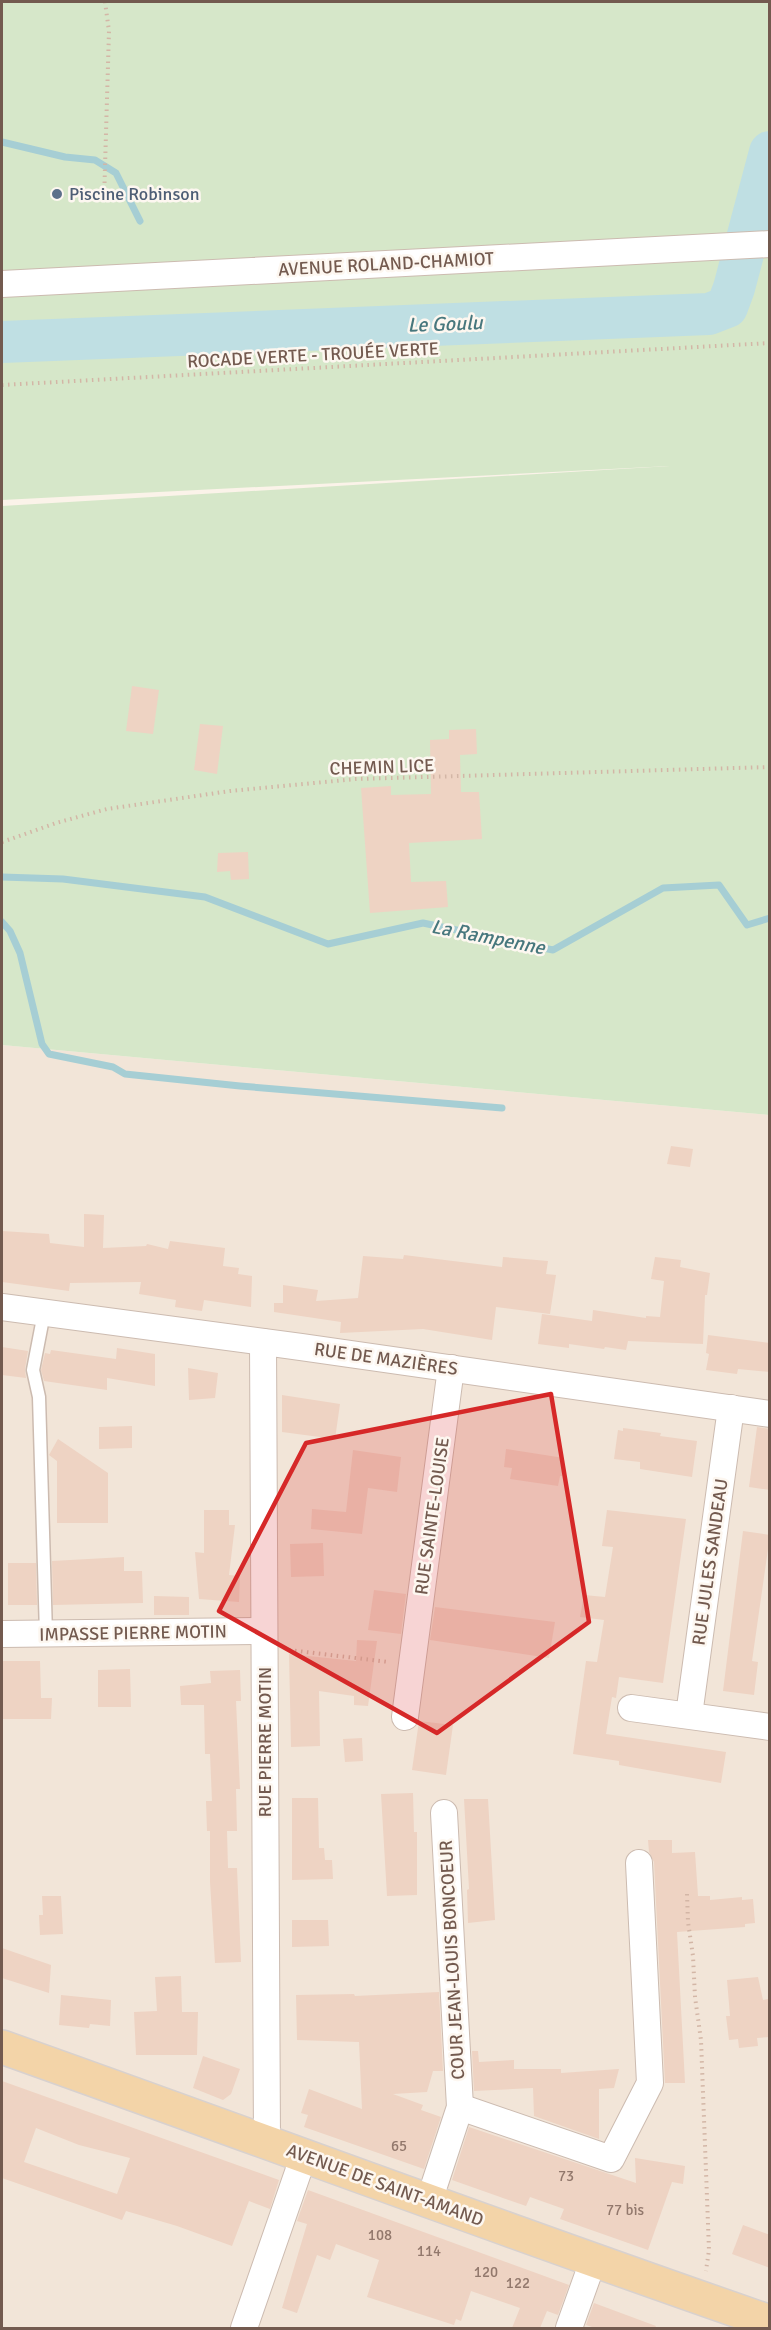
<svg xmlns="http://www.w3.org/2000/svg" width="771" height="2330" viewBox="0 0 771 2330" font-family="Signika,sans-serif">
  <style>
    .residential { fill: #f2e5d8 }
    .green { fill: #d6e7c9 }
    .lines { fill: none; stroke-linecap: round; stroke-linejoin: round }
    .stream { stroke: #a6ced4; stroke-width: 7 }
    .river { stroke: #bfdfe3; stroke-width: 42 }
    .building { fill: #eed3c3; fill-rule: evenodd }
    .service-casing { stroke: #ccbbb0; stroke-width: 15 }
    .minor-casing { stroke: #ccbbb0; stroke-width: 28 }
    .primary-casing { stroke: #d8d1ce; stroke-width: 36 }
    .path { stroke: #d3b6a6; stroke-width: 4; stroke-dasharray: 1.5 4.5; stroke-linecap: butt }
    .service { stroke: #fff; stroke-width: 12 }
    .minor { stroke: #fff; stroke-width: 26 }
    .primary { stroke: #f3d4a8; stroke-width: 33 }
    .marked { fill: #d62828; fill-opacity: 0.2; stroke: #d62828; stroke-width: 4.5; stroke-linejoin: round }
    .service-dot { fill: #5c6f8a; stroke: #fdf7f0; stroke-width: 2 }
    .labels { text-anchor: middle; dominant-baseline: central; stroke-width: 5; stroke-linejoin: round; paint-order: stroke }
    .number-label { font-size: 15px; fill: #92786c }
    .service-label { font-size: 18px; fill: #4e5e75; stroke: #fdf7f0; text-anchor: start }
    .street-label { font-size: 18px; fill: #735a4f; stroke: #fdf7f0 }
    .water-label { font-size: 20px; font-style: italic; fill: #47777d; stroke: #fdf7f0 }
  </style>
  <rect width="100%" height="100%" fill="#fbf3e9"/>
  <path class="residential" d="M 2,1045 L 769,1115 L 769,2328 L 2,2328 Z"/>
  <path class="green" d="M 2,2 L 769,2 L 769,1115 L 2,1045 L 2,506 L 670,466 L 2,500 Z"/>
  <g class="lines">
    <g class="stream">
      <path d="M 2,142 L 65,157 L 95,160 L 116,173 L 140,221"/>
      <path d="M 2,877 L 63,879 L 205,897 L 328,944 L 423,923 L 553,950 L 663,888 L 719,885 L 747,925 L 770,918"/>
      <path d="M 2,922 L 10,931 L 20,953 L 42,1044 L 49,1054 L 113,1067 L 125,1074 L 240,1086 L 502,1108"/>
    </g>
    <path class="river" d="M 2,342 L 709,314 L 727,307 L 734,288 L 770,152"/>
  </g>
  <g class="building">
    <path d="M 132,686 L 159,690 L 153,734 L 126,731 Z"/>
    <path d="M 200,724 L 223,726 L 217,774 L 194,770 Z"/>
    <path d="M 476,729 L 477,754 L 460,755 L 461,792 L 479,792 L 482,839 L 409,843 L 411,882 L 446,881 L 448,907 L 370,913 L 361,788 L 391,786 L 391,795 L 431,794 L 430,740 L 449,739 L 449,730 Z"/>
    <path d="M 248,852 L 249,879 L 231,880 L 230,871 L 217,872 L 218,853 Z"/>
    <path d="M 671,1146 L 693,1149 L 690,1167 L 667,1164 Z"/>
    <path d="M 84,1214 L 104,1215 L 103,1248 L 146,1246 L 147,1244 L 168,1249 L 170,1241 L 225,1248 L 223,1266 L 239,1268 L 238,1274 L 252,1276 L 251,1307 L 204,1300 L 202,1311 L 175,1307 L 176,1300 L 139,1294 L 141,1282 L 70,1283 L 69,1291 L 2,1282 L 2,1231 L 49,1234 L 50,1243 L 84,1247 Z"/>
    <path d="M 404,1255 L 502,1267 L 503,1257 L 548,1261 L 546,1274 L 556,1275 L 550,1314 L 496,1307 L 492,1340 L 423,1329 L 340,1333 L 341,1322 L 274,1312 L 274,1303 L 283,1303 L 283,1285 L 318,1290 L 316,1301 L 358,1298 L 363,1256 L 403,1259 Z"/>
    <path d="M 655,1257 L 681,1260 L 680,1267 L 710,1273 L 707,1295 L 705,1295 L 703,1344 L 628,1341 L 626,1350 L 605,1347 L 604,1349 L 569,1344 L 569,1348 L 538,1344 L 542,1314 L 592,1321 L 593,1310 L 646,1318 L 646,1316 L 660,1317 L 664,1281 L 651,1279 Z"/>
    <path d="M 708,1335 L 770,1343 L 770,1372 L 738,1369 L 737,1374 L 706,1370 L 709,1354 L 706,1353 Z"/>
    <path d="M 2,1347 L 28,1351 L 25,1369 L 26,1378 L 2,1375 Z"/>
    <path d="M 117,1348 L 155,1354 L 155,1386 L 107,1378 L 107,1390 L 44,1381 L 41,1370 L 45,1353 L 50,1354 L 51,1350 L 116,1359 Z"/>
    <path d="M 188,1368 L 218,1373 L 215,1398 L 189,1400 Z"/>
    <path d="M 282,1395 L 340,1404 L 335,1439 L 282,1432 Z"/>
    <path d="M 132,1426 L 132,1448 L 99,1449 L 99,1427 Z"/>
    <path d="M 757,1427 L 770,1429 L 770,1490 L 749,1487 Z"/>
    <path d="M 623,1428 L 661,1433 L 660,1436 L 697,1441 L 692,1477 L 640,1469 L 640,1462 L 614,1459 L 618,1430 L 623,1431 Z"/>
    <path d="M 58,1439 L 108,1473 L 108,1523 L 57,1523 L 57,1461 L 49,1455 Z"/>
    <path d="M 506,1449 L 564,1458 L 562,1476 L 560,1476 L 558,1486 L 510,1479 L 512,1468 L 504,1467 Z"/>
    <path d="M 353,1450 L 401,1457 L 397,1492 L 368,1488 L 362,1534 L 311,1529 L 312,1509 L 346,1512 Z"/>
    <path d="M 204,1510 L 229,1510 L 229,1525 L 235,1525 L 229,1575 L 240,1576 L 239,1602 L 199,1599 L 195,1552 L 204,1553 Z"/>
    <path d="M 607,1510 L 686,1519 L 663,1683 L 619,1677 L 616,1698 L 612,1697 L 606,1734 L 726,1752 L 721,1783 L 619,1765 L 619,1761 L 573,1754 L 586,1661 L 597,1662 L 604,1620 L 580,1617 L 584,1595 L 605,1597 L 613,1547 L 602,1546 Z"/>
    <path d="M 743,1531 L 770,1535 L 752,1661 L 758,1662 L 754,1695 L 723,1691 Z"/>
    <path d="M 323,1543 L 324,1576 L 291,1577 L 290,1544 Z"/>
    <path d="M 124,1557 L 124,1571 L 142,1571 L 143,1603 L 53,1605 L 52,1561 Z"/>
    <path d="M 8,1563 L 36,1563 L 37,1605 L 8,1605 Z"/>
    <path d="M 374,1590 L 406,1594 L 401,1634 L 368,1630 Z"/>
    <path d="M 154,1596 L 189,1597 L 189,1615 L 154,1615 Z"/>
    <path d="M 435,1607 L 555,1622 L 549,1658 L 430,1640 Z"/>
    <path d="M 357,1640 L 377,1641 L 368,1706 L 354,1705 L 354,1696 L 319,1691 L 320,1746 L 291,1747 L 289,1654 L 356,1661 Z"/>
    <path d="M 2,1661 L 40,1661 L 41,1698 L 52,1698 L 51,1719 L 2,1719 Z"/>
    <path d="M 130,1669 L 131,1707 L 98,1707 L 98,1670 Z"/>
    <path d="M 240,1670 L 241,1701 L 236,1701 L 240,1789 L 236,1789 L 237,1831 L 227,1831 L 228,1868 L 237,1868 L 241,1962 L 215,1963 L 210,1882 L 210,1831 L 207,1831 L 206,1801 L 212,1801 L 210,1754 L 205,1754 L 204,1705 L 181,1705 L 180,1686 L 211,1683 L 210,1671 Z"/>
    <path d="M 419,1721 L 453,1725 L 446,1775 L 412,1770 Z"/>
    <path d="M 362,1738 L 363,1761 L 345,1762 L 343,1739 Z"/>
    <path d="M 413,1793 L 414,1832 L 417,1832 L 417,1895 L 387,1896 L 381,1794 Z"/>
    <path d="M 292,1798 L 318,1798 L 319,1848 L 324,1848 L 325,1860 L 332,1860 L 333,1879 L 292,1880 Z"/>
    <path d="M 464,1799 L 488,1799 L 495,1920 L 468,1923 L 467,1890 L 469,1889 Z"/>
    <path d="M 648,1840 L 672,1840 L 672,1853 L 695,1852 L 698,1896 L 710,1896 L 710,1900 L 742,1897 L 742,1900 L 753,1899 L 755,1923 L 745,1924 L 745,1927 L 677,1932 L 685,2083 L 665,2083 L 654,1862 L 649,1852 Z"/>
    <path d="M 42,1896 L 61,1896 L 63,1934 L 40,1935 L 39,1915 L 43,1915 Z"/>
    <path d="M 292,1920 L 328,1920 L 329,1946 L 292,1947 Z"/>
    <path d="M 2,1948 L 51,1965 L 49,1993 L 2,1978 Z"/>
    <path d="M 181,1976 L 182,2012 L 198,2012 L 197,2055 L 136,2055 L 134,2012 L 157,2011 L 155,1977 Z"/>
    <path d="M 758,1977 L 763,2000 L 768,1999 L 770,2037 L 757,2038 L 758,2046 L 739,2048 L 738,2039 L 729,2040 L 726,2016 L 730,2016 L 727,1980 Z"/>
    <path d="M 439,1992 L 443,2071 L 433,2071 L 427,2092 L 393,2094 L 423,2105 L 421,2110 L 441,2117 L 424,2169 L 304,2127 L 308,2115 L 301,2113 L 309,2089 L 362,2109 L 359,2042 L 297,2040 L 296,1995 L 354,1994 L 355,1996 Z"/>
    <path d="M 61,1995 L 111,2000 L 110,2026 L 90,2024 L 89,2028 L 59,2025 Z"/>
    <path d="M 472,2051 L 478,2051 L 479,2062 L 514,2060 L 514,2069 L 561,2069 L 561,2073 L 619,2069 L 614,2088 L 599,2089 L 599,2139 L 534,2116 L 533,2088 L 474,2091 Z"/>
    <path d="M 203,2056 L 240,2069 L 231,2094 L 223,2100 L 193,2088 Z"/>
    <path d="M 2,2081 L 279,2180 L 270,2209 L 249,2201 L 232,2246 L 177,2226 L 126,2211 L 122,2220 L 2,2178 ZM 36,2128 L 79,2145 L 130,2158 L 117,2194 L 24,2162 Z"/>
    <path d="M 469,2127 L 636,2183 L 635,2158 L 685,2166 L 683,2184 L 672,2182 L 648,2250 L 560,2219 L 564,2209 L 530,2197 L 526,2206 L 452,2180 Z"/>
    <path d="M 308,2190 L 569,2285 L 558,2315 L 547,2311 L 540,2328 L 512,2328 L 520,2308 L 471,2291 L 461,2321 L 456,2319 L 454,2325 L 367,2297 L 379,2260 L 336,2244 L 330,2260 L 317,2255 L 297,2313 L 282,2308 L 307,2224 L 297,2221 Z"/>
    <path d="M 743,2225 L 770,2235 L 770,2268 L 732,2254 Z"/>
    <path d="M 594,2303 L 656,2326 L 655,2328 L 595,2328 L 586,2325 Z"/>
  </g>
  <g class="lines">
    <defs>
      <path id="service" d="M 44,1313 L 33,1370 L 39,1397 L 46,1634"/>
      <g id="minor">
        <path d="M 2,284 L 770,244"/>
        <path d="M 2,1307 L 301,1347 L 770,1414"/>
        <path d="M 263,1342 L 267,2142"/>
        <path d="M 2,1634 L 264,1631"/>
        <path d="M 631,1708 L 770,1727"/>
        <path d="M 689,1715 L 731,1408"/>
        <path d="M 405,1717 L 451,1368"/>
        <path d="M 460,2107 L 611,2159 L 650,2083 L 639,1863"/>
        <path d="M 429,2201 L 460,2107 L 444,1813"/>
        <path d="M 244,2328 L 304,2155"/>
        <path d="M 569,2328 L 593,2261"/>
      </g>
      <path id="primary" d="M 2,2047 C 258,2138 512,2233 770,2322"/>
    </defs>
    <use href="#service" class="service-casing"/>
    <use href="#minor" class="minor-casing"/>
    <use href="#primary" class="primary-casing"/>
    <g class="path">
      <path d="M 104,201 L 109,31 L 105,2"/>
      <path d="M 2,385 L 770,343"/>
      <path d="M 2,842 L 56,823 L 107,809 L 230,791 L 356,779 L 770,767"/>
      <path d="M 289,1650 L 389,1662"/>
      <path d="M 687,1894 L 688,1922 L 693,1956 L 695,1997 L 701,2040 L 709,2250 L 706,2271"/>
    </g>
    <use href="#service" class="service"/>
    <use href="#minor" class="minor"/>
    <use href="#primary" class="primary"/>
  </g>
  <path class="marked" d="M 551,1394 L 589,1622 L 437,1733 L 219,1611 L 306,1443 Z"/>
  <circle class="service-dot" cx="57" cy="194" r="6"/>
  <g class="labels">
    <g class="number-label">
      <text x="399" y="2146">65</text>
      <text x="566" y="2176">73</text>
      <text x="625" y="2210">77 bis</text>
      <text x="380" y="2235">108</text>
      <text x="429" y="2251">114</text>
      <text x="486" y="2272">120</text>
      <text x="518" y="2283">122</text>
    </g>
    <g class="service-label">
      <text x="69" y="194">Piscine Robinson</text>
    </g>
    <g class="street-label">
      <text transform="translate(386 264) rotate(-3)">AVENUE ROLAND-CHAMIOT</text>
      <text transform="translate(313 355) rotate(-3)">ROCADE VERTE - TROUÉE VERTE</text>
      <text transform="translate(382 767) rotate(-2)">CHEMIN LICE</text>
      <text transform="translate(386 1359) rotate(8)">RUE DE MAZIÈRES</text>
      <text transform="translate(432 1516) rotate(-82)">RUE SAINTE-LOUISE</text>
      <text transform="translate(710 1562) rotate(-82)">RUE JULES SANDEAU</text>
      <text transform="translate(133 1633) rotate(-1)">IMPASSE PIERRE MOTIN</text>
      <text transform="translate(265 1742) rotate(-90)">RUE PIERRE MOTIN</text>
      <text transform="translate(452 1960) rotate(-93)">COUR JEAN-LOUIS BONCOEUR</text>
      <text transform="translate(385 2185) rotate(20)">AVENUE DE SAINT-AMAND</text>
    </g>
    <g class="water-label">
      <text transform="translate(445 324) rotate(-2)">Le Goulu</text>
      <text transform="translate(488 937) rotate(11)">La Rampenne</text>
    </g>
  </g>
  <rect width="771" height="2330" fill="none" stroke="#735a4f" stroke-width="6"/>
</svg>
